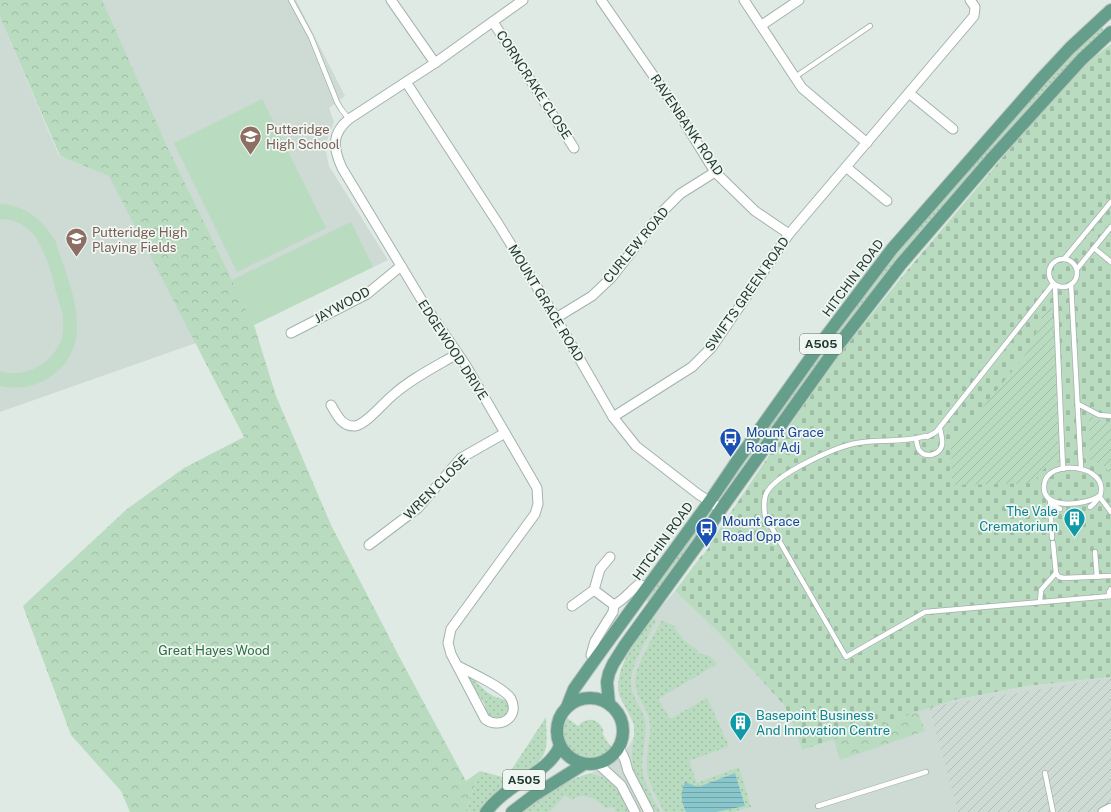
<svg xmlns="http://www.w3.org/2000/svg" width="1111" height="812" viewBox="0 0 1111 812" font-family="'Public Sans',sans-serif">
  <style>
    .built { fill: #cedad4 }
    .industrial { fill: url(#industrial-furrows) }
    .grass { fill: url(#grass-dots) }
    .forest { fill: url(#forest-crowns) }
    .cemetery { fill: url(#cemetery-stones) }
    .garden { fill: url(#garden-furrows) }
    .pitch { fill: #b9dbc0 }
    .water { fill: url(#water-rules) }
    .lines { fill: none; stroke-linecap: round; stroke-linejoin: round }
    .lane-casing { stroke: #a3b2ac; stroke-width: 6 }
    .street-casing { stroke: #a3b2ac; stroke-width: 11 }
    .primary-casing { stroke: #bcc4c2; stroke-width: 14 }
    .lane { stroke: #fff; stroke-width: 4.5 }
    .street { stroke: #fff; stroke-width: 9 }
    .primary { stroke: #669e8c; stroke-width: 12 }
    .labels { text-anchor: middle; dominant-baseline: central; stroke-width: 3.5; stroke-linejoin: round; paint-order: stroke }
    .shield { fill: #f0f7f3; stroke: #5f736c; stroke-width: 1 }
    .shield-label { font-size: 12px; font-weight: bold; fill: #213a32 }
    .street-label { font-size: 13px; fill: #213a32; stroke: #f0f7f3 }
    .education-label { font-size: 13px; fill: #785e54; stroke: #f0f7f3; text-anchor: start }
    .transit-label { font-size: 13px; fill: #164399; stroke: #f0f7f3; text-anchor: start }
    .culture-label { font-size: 13px; fill: #0d838f; stroke: #f0f7f3; text-anchor: end }
    .park-label { font-size: 13px; fill: #2d6f42; stroke: #f0f7f3 }
  </style>
  <defs>
    <pattern id="industrial-furrows" width="10" height="10" patternUnits="userSpaceOnUse"><rect width="10" height="10" fill="#cedad4"/><path d="M-1 1l2-2M0 10L10 0M9 11l2-2" fill="none" stroke="#b1bcb6"/></pattern>
    <pattern id="grass-dots" width="8" height="8" patternUnits="userSpaceOnUse"><rect width="8" height="8" fill="#b9dbc0"/><path d="M2 2h.1M6 6h.1" fill="none" stroke="#9fbda5" stroke-width="1.8" stroke-linecap="round"/></pattern>
    <pattern id="forest-crowns" width="20" height="18" patternUnits="userSpaceOnUse"><rect width="20" height="18" fill="#b9dbc0"/><path d="M2 6a3 3 0 1 1 6 0M12 15a3 3 0 1 1 6 0" fill="none" stroke="#9fbda5"/></pattern>
    <pattern id="cemetery-stones" width="16" height="16" patternUnits="userSpaceOnUse"><rect width="16" height="16" fill="#b9dbc0"/><path d="M2 7V4a2 2 0 0 1 4 0v3zM10 15v-3a2 2 0 0 1 4 0v3z" fill="#9fbda5"/></pattern>
    <pattern id="garden-furrows" width="10" height="10" patternUnits="userSpaceOnUse"><rect width="10" height="10" fill="#b9dbc0"/><path d="M-1 1l2-2M0 10L10 0M9 11l2-2" fill="none" stroke="#9fbda5"/></pattern>
    <pattern id="water-rules" width="6" height="5" patternUnits="userSpaceOnUse"><rect width="6" height="5" fill="#8ac7cd"/><path d="M0 2.5h6" fill="none" stroke="#70a3a7"/></pattern>
  </defs>
  <rect width="100%" height="100%" fill="#e0eae5"/>
  <g class="built">
    <path d="M 101,0 L 296,0 L 345,96 L 329,108 L 334,122 L 325,146 L 329,166 L 388,260 L 254,325 L 167,146 Z"/>
    <path d="M 0,17 L 59,156 L 109,175 L 196,343 L 0,412 Z"/>
    <path d="M 675,591 L 717,631 L 784,705 L 792,722 L 802,750 L 954,700 L 1027,686 L 1111,677 L 1111,812 L 522,812 L 541,798 L 574,779 L 605,768 L 615,762 L 625,752 L 634,737 L 634,725 L 619,695 L 619,687 L 621,673 L 627,655 L 652,617 Z"/>
  </g>
  <path class="industrial" d="M 1111,678 L 1111,812 L 958,812 L 929,707 Z"/>
  <g class="grass">
    <path d="M 1101,26 L 1105,31 L 1052,84 L 762,445 L 754,451 L 727,488 L 726,486 L 852,309 L 892,258 L 931,212 L 1060,66 Z"/>
    <path d="M 704,520 L 704,526 L 650,603 L 646,600 Z"/>
    <path d="M 652,617 L 656,620 C 649,637 633,661 631,678 C 629,696 642,705 645,721 C 647,736 642,751 642,767 C 643,783 653,798 660,812 L 656,812 C 647,797 631,774 632,756 C 632,746 635,736 634,726 C 633,715 623,706 620,696 C 611,672 639,635 652,617 Z"/>
    <path d="M 662,620 L 674,626 L 684,641 L 695,648 L 701,654 L 710,656 L 717,664 L 658,699 L 670,719 L 707,698 L 729,746 L 689,761 L 697,783 L 739,767 L 751,807 L 733,812 L 716,812 L 745,806 L 735,773 L 697,787 L 683,806 L 686,812 L 664,812 C 658,798 647,783 647,767 C 646,750 653,734 649,718 C 646,705 633,693 635,678 C 638,663 654,635 662,620 Z"/>
    <path d="M 468,676 L 471,676 C 483,689 488,696 506,700 C 512,710 505,723 493,719 C 486,716 486,708 484,703 C 479,694 471,686 468,676 Z"/>
    <path d="M 546,717 C 546,727 548,743 545,751 C 540,766 522,772 510,781 C 499,790 487,800 479,812 L 465,812 L 480,771 L 506,778 Z"/>
    <path d="M 567,718 L 578,726 C 585,718 597,717 602,728 C 605,733 602,728 603,734 C 605,739 609,744 612,748 C 589,773 552,749 567,718 Z"/>
    <path d="M 588,774 C 613,775 619,792 629,812 L 616,812 L 614,807 L 605,808 C 599,799 581,791 572,800 L 565,795 L 550,812 L 522,812 C 537,798 568,779 588,774 Z"/>
  </g>
  <g class="forest">
    <path d="M 0,0 L 102,0 L 167,146 L 254,325 L 276,396 L 331,525 L 402,662 L 466,781 L 480,771 L 465,812 L 130,812 L 121,791 L 71,735 L 23,606 L 127,509 L 184,468 L 244,437 L 109,176 L 60,156 L 0,17 Z"/>
    <path d="M 918,712 L 925,731 L 840,760 L 834,739 Z"/>
  </g>
  <path class="cemetery" d="M 1111,44 L 1111,677 L 1027,686 L 954,700 L 802,750 L 792,722 L 784,705 L 717,631 L 675,591 L 702,555 L 703,555 L 710,546 L 710,543 L 783,435 L 842,351 L 901,278 L 1014,144 L 1086,63 Z"/>
  <g class="garden">
    <path d="M 1052,305 L 1061,462 C 1048,463 1039,471 1035,483 L 952,485 L 951,447 L 1029,350 L 1042,317 Z"/>
    <path d="M 1089,415 L 1099,420 L 1111,422 L 1111,475 L 1104,466 L 1090,460 Z"/>
  </g>
  <g class="pitch">
    <path d="M 262,99 L 326,228 L 237,272 L 174,143 Z"/>
    <path d="M 0,204 C 25,205 42,220 55,240 C 69,284 99,344 50,377 C 35,387 17,390 0,386 L 0,371 C 27,379 54,363 62,337 C 64,330 63,322 63,315 C 59,302 55,289 52,276 C 43,248 35,220 0,219 Z"/>
    <path d="M 351,222 L 373,267 L 254,325 L 232,280 Z"/>
  </g>
  <path class="water" d="M 735,773 L 745,806 L 716,812 L 686,812 C 681,802 680,792 685,782 L 698,787 Z"/>
  <g class="lines">
    <defs>
      <g id="lane">
        <path d="M 291,0 L 311,37 L 337,102 L 341,109 L 349,119"/>
        <path d="M 795,77 L 870,26"/>
        <path d="M 1094,248 L 1111,262"/>
        <path d="M 1065,258 L 1111,202"/>
        <circle cx="1063" cy="273" r="14"/>
        <path d="M 1077,269 L 1111,227"/>
        <path d="M 1053,284 L 936,432 L 927,437 L 926,436 C 903,443 880,439 857,443 C 835,447 778,473 767,492 C 763,499 764,508 765,516 L 846,657 L 925,612 L 1111,596"/>
        <path d="M 1071,284 L 1081,468"/>
        <path d="M 1055,285 L 1063,469"/>
        <path d="M 1078,404 L 1099,415 L 1111,416"/>
        <path d="M 916,439 C 917,443 917,448 920,451 C 927,459 940,454 942,445 C 943,440 941,434 940,429"/>
        <path d="M 1099,496 L 1111,512"/>
        <path d="M 1050,500 L 1052,538"/>
        <path d="M 1050,500 L 1055,506 L 1060,509"/>
        <path d="M 1090,507 C 1095,504 1096,501 1100,496 C 1111,464 1045,457 1044,486 C 1042,511 1086,505 1099,496"/>
        <path d="M 1053,543 L 1056,573 L 1059,577 L 1064,578 L 1111,576"/>
        <path d="M 1095,552 L 1097,577"/>
        <path d="M 1109,596 L 1109,592 L 1111,589"/>
        <path d="M 1040,602 L 1041,590 L 1056,573"/>
        <path d="M 1045,773 L 1053,812"/>
        <path d="M 818,806 L 926,772"/>
      </g>
      <g id="street">
        <path d="M 391,0 L 435,63"/>
        <path d="M 601,0 L 673,104 L 715,172 L 755,211 L 789,234"/>
        <path d="M 744,0 L 802,88 L 867,143"/>
        <path d="M 493,22 L 574,148"/>
        <path d="M 762,25 L 799,0"/>
        <path d="M 406,82 L 499,225 L 556,318 L 613,417 L 636,446 L 698,494 L 721,509"/>
        <path d="M 909,93 L 953,129"/>
        <path d="M 846,167 L 887,201"/>
        <path d="M 556,318 L 592,296 L 612,277 L 663,211 L 680,194 L 715,172"/>
        <path d="M 291,333 L 367,294 L 401,266"/>
        <path d="M 331,405 C 337,415 342,427 355,426 C 367,424 383,403 393,395 C 412,378 435,367 457,354"/>
        <path d="M 613,417 L 692,367 L 712,347 L 789,234 L 974,16 L 975,7 L 970,0"/>
        <path d="M 369,545 L 418,508 L 461,458 L 505,433"/>
        <path d="M 594,590 L 600,569 L 610,557"/>
        <path d="M 614,605 C 624,600 630,591 639,584 L 647,588"/>
        <path d="M 572,606 L 594,590 L 614,605 L 613,612 L 595,641 L 591,655 L 596,658"/>
        <path d="M 458,666 C 470,672 506,689 511,699 C 520,717 500,730 485,719 L 451,654 L 448,643 L 451,629 L 535,514 L 538,504 L 537,488 L 465,364 L 424,304 L 342,168 C 333,148 331,134 349,119 L 435,63 L 523,0"/>
        <path d="M 619,747 L 625,760 L 628,771 L 649,812"/>
        <path d="M 597,763 L 621,785 L 635,812"/>
        <path d="M 1103,812 L 1111,808"/>
      </g>
      <g id="primary">
        <circle cx="590" cy="731" r="33"/>
        <path d="M 609,704 L 607,682 L 609,673 L 613,664 L 625,645 L 698,544 L 721,509 L 836,348 L 901,264 L 993,157 L 1082,59 L 1111,32"/>
        <path d="M 567,707 L 574,689 L 596,658 L 710,501 L 735,464 L 824,339 L 892,249 L 1042,78 L 1070,48 L 1111,10"/>
        <path d="M 486,812 C 495,800 507,791 519,783 C 535,773 552,764 560,746"/>
        <path d="M 512,812 L 533,796 L 584,764"/>
      </g>
    </defs>
    <use href="#lane" class="lane-casing"/>
    <use href="#street" class="street-casing"/>
    <use href="#primary" class="primary-casing"/>
    <use href="#lane" class="lane"/>
    <use href="#street" class="street"/>
    <use href="#primary" class="primary"/>
  </g>
  <defs>
    <symbol id="school-pin" viewBox="-11 -11 22 30"><path d="M0 17L-7.5 6A9.5 9.5 0 1 1 7.5 6Z" fill="#8d6e63" stroke="#f0f7f3"/><path d="M0-5L7-2L0 1L-7-2ZM-4 1L0 2.5L4 1V4Q0 6-4 4Z" fill="#fff"/></symbol>
    <symbol id="bus-pin" viewBox="-11 -11 22 30"><path d="M0 17L-7.5 6A9.5 9.5 0 1 1 7.5 6Z" fill="#1a4fb4" stroke="#f0f7f3"/><path d="M-5-6H5V4H4V6H2V4H-2V6H-4V4H-5ZM-3.5-4V0h7V-4ZM-3.5 1.2v1.5H-2V1.2ZM2 1.2v1.5H3.5V1.2Z" fill="#fff"/></symbol>
    <symbol id="building-pin" viewBox="-11 -11 22 30"><path d="M0 17L-7.5 6A9.5 9.5 0 1 1 7.5 6Z" fill="#0f9aa8" stroke="#f0f7f3"/><path d="M-4-6H4V6H1V3H-1V6H-4ZM-2.5-4.3h1.7v1.8h-1.7ZM.8-4.3h1.7v1.8H.8ZM-2.5-1h1.7V.8h-1.7ZM.8-1h1.7V.8H.8Z" fill="#fff"/></symbol>
  </defs>
  <g fill-rule="evenodd">
    <use href="#school-pin" x="238" y="124" width="25" height="34"/>
    <use href="#school-pin" x="64" y="226" width="25" height="34"/>
    <use href="#bus-pin" x="718" y="426" width="25" height="34"/>
    <use href="#building-pin" x="1062" y="506" width="25" height="34"/>
    <use href="#bus-pin" x="694" y="516" width="25" height="34"/>
    <use href="#building-pin" x="728" y="710" width="25" height="34"/>
  </g>
  <g class="labels">
    <g class="shield">
      <rect x="800" y="334" width="42" height="20" rx="3"/>
      <rect x="503" y="770" width="42" height="20" rx="3"/>
    </g>
    <g class="shield-label">
      <text x="821" y="344">A505</text>
      <text x="524" y="780">A505</text>
    </g>
    <g class="street-label">
      <text transform="translate(534 85) rotate(57)">CORNCRAKE CLOSE</text>
      <text transform="translate(687 125) rotate(56)">RAVENBANK ROAD</text>
      <text transform="translate(636 245) rotate(-50)">CURLEW ROAD</text>
      <text transform="translate(853 278) rotate(-53)">HITCHIN ROAD</text>
      <text transform="translate(747 294) rotate(-55)">SWIFTS GREEN ROAD</text>
      <text transform="translate(546 303) rotate(59)">MOUNT GRACE ROAD</text>
      <text transform="translate(342 305) rotate(-29)">JAYWOOD</text>
      <text transform="translate(453 350) rotate(57)">EDGEWOOD DRIVE</text>
      <text transform="translate(436 487) rotate(-45)">WREN CLOSE</text>
      <text transform="translate(663 541) rotate(-54)">HITCHIN ROAD</text>
    </g>
    <g class="education-label">
      <text x="266" y="129">Putteridge<tspan x="266" dy="15">High School</tspan></text>
      <text x="92" y="232">Putteridge High<tspan x="92" dy="15">Playing Fields</tspan></text>
    </g>
    <g class="transit-label">
      <text x="746" y="432">Mount Grace<tspan x="746" dy="15">Road Adj</tspan></text>
      <text x="722" y="521">Mount Grace<tspan x="722" dy="15">Road Opp</tspan></text>
    </g>
    <g class="culture-label">
      <text x="1058" y="511">The Vale<tspan x="1058" dy="15">Crematorium</tspan></text>
      <text x="756" y="715" text-anchor="start">Basepoint Business<tspan x="756" dy="15">And Innovation Centre</tspan></text>
    </g>
    <g class="park-label">
      <text x="214" y="650">Great Hayes Wood</text>
    </g>
  </g>
</svg>
